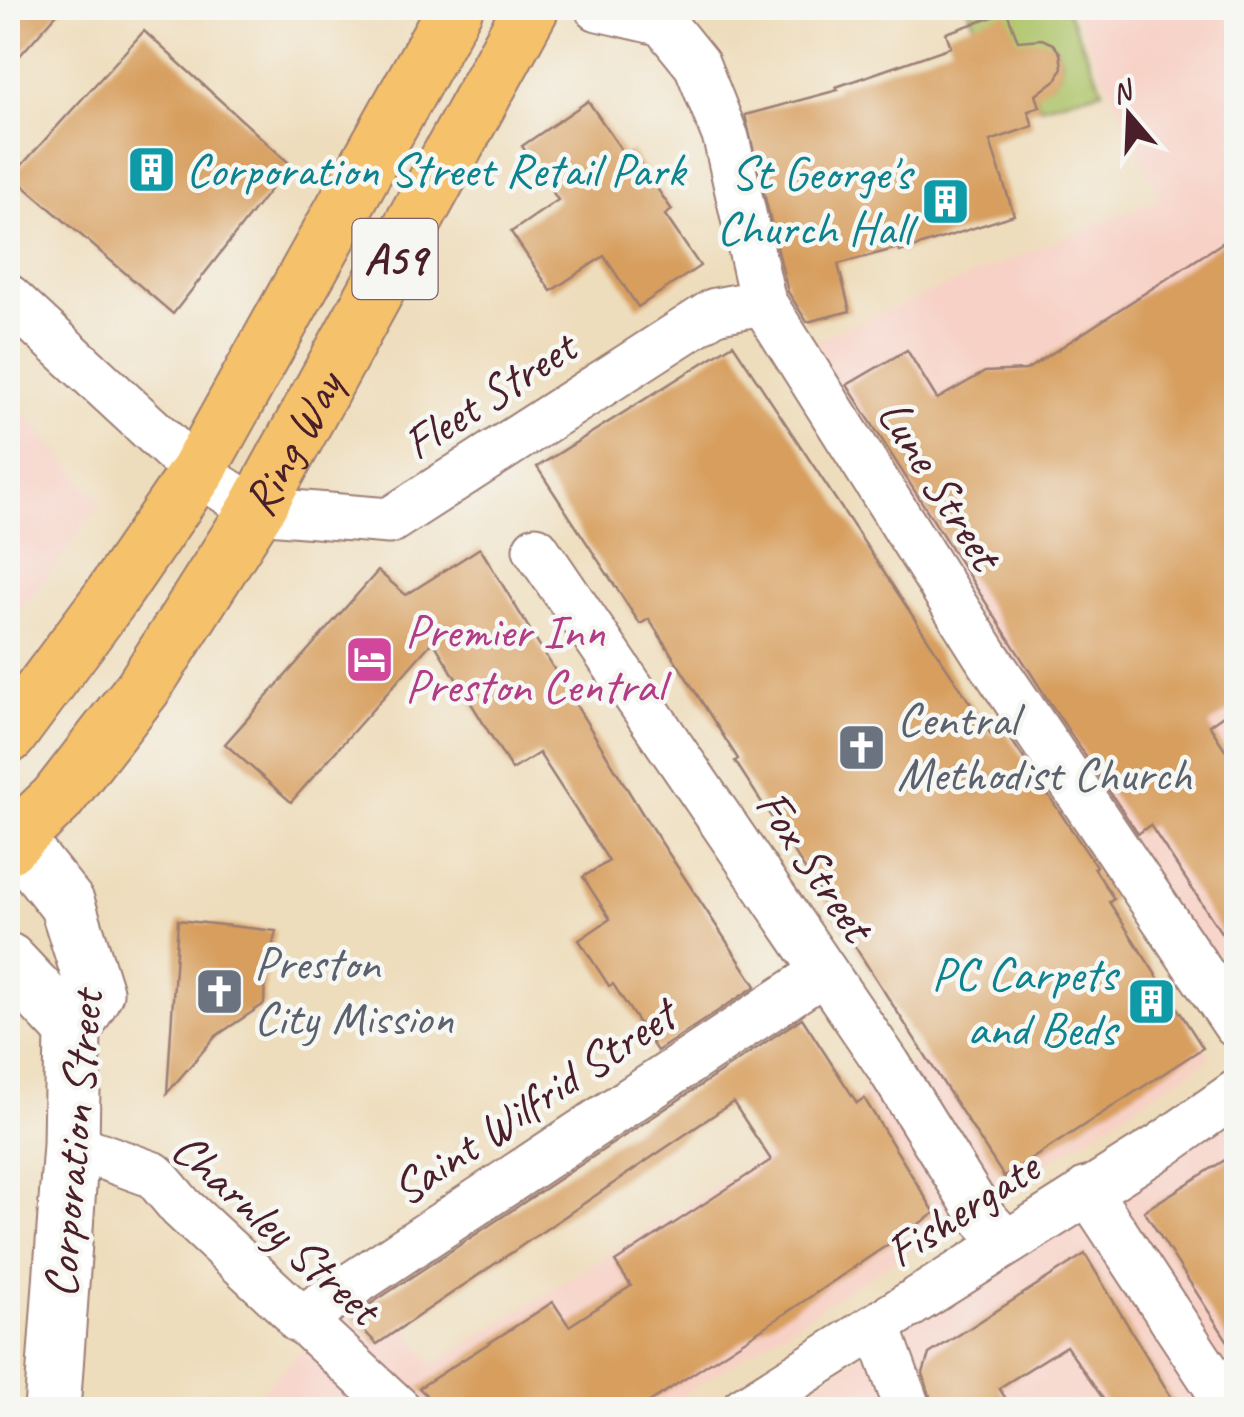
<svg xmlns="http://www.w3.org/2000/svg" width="1244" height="1417" viewBox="0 0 1244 1417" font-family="Caveat,sans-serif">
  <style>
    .built { fill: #f7d1c6 }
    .green { fill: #adc367; stroke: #7c7149; stroke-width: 2.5 }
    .building { fill: #d79e5d }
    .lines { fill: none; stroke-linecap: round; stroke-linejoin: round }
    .minor-casing { stroke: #9c7e74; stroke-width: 49 }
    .tertiary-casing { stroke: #9c7e74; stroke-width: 59 }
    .trunk-casing { stroke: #9c7e74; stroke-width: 59 }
    .minor { stroke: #fff; stroke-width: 45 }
    .tertiary { stroke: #fff; stroke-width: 55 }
    .trunk { stroke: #f5c16b; stroke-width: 55 }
    .labels { text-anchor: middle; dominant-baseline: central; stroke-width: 9; stroke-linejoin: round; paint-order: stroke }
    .shield { fill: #f6f6f2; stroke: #7e6067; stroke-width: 2.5 }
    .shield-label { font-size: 45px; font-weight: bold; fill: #4a1f2b }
    .culture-label { font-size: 48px; fill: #0d838f; stroke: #f6f6f2; text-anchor: end }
    .street-label { font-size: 48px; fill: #4a1f2b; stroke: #f6f6f2 }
    .hotel-label { font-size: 48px; fill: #b23c85; stroke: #f6f6f2; text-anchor: start }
    .worship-label { font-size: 48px; fill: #5b616d; stroke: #f6f6f2; text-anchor: start }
  </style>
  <rect width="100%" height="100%" fill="#f6f6f2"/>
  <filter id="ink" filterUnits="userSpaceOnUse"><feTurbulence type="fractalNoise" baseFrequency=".01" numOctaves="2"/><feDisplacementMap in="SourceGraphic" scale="20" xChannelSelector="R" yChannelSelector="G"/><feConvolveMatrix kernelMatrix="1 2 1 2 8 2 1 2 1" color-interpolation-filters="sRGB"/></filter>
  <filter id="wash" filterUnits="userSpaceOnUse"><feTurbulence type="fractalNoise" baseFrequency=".0048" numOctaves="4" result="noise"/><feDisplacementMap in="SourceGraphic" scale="40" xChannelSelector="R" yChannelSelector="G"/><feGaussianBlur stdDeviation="2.25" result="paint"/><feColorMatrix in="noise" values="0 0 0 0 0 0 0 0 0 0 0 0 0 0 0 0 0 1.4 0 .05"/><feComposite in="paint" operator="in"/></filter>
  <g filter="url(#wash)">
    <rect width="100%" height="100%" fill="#eeddbc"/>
    <g class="built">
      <path d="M 1072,8 L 1236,8 L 1236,1026 L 806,344 L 1160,198 Z"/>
      <path d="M 8,394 L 102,503 L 8,628 Z"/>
      <path d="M 1124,929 L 1211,1058 L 661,1409 L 242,1410 L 372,1280 L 433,1365 Z"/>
      <path d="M 1236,1104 L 1236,1409 L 779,1410 Z"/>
    </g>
    <path class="green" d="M 968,8 L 1066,8 L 1103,90 L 1040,107 L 1034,90 C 1058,85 1071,65 1053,44 L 1019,44 L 974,24 Z"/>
    <g id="blocks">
      <g class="building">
        <path d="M 8,8 L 62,8 L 8,69 Z"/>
        <path d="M 1007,12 L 1018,41 L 1042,39 L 1053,44 L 1060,53 L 1062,67 L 1057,79 L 1036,95 L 1040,107 L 1028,111 L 1033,126 L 990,141 L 1014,215 L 900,252 L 898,248 L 838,264 L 850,311 L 807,322 L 788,292 L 745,115 L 838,90 L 836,87 L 951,47 L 946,33 Z"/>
        <path d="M 144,31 L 290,164 L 173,314 L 12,176 Z"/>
        <path d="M 588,101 L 625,155 L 631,151 L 672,210 L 665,215 L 700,266 L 638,307 L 604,256 L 551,291 L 511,232 L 558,200 L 522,146 Z"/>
        <path d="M 1236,234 L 1236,706 L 1209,725 L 1236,766 L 1236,955 L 1150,825 L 1138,834 L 1048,700 L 847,385 L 907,350 L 937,399 L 985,372 L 1026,370 Z"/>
        <path d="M 733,344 L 992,736 L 1004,729 L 1096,866 L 1094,868 L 1114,899 L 1109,902 L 1203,1048 L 1004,1177 L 735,761 L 738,759 L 649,619 L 640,624 L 537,467 Z"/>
        <path d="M 480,548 L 642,813 L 756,986 L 657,1051 L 613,984 L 609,986 L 579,940 L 610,919 L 583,877 L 609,861 L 539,753 L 512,770 L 433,641 L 291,802 L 225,744 L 378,571 L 406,595 Z"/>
        <path d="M 178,920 L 276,931 L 265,979 L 264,1004 L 216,1036 L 167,1093 Z"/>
        <path d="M 802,1018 L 857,1103 L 864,1098 L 935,1213 L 789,1311 L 637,1410 L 441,1410 L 419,1388 L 553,1302 L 569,1326 L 631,1286 L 615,1262 L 771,1160 L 733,1102 L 377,1344 L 351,1317 Z"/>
        <path d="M 1236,1153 L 1236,1354 L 1144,1211 Z"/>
        <path d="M 1085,1254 L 1179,1410 L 1111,1410 L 1066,1346 L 999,1388 L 1013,1410 L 934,1410 L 923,1373 L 929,1354 Z"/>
      </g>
    </g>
  </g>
  <g filter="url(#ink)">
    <use href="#blocks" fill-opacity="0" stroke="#9c7e74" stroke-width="2.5"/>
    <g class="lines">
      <defs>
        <g id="minor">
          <path d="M 598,8 L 663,23 L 697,65 L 726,138 L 763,302 L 985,654 L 1236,1025"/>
          <path d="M 8,297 L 197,472 L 256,510 L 389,521 L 715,311 L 763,302"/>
          <path d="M 536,549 L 888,1065 L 981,1215 L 1005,1241"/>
          <path d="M 71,1145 L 154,1175 L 181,1207 L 399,1410"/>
          <path d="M 1087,1190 L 1232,1410"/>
          <path d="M 299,1320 L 824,972"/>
          <path d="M 878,1327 L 908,1410"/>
          <path d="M 743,1410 L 1161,1146 L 1236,1093"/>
        </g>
        <g id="tertiary">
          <path d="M 15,839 L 67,904 L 95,992 L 73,1030 L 71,1145 L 52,1410"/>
          <path d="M 8,961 L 73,1030"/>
        </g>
        <g id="trunk">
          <path d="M 8,736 L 109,600 L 197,472 L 455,8"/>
          <path id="s1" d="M 8,846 L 57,799 L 143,688 L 256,510 L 531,8"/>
        </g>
      </defs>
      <use href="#minor" class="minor-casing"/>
      <use href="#tertiary" class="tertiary-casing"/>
      <use href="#trunk" class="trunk-casing"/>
      <use href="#minor" class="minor"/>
      <use href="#tertiary" class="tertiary"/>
      <use href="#trunk" class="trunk"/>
    </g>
  </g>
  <defs>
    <symbol id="building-square" viewBox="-11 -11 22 22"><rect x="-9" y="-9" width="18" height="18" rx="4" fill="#0f9aa8" stroke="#f6f6f2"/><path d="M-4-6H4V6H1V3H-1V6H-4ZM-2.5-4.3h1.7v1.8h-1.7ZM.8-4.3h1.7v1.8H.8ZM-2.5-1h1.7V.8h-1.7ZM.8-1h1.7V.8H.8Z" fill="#fff"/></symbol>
    <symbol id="hotel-square" viewBox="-11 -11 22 22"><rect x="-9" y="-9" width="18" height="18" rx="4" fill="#d1479c" stroke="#f6f6f2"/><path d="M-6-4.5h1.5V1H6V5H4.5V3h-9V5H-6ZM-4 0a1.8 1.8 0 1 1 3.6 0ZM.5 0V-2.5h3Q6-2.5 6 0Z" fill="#fff"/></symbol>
    <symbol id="church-square" viewBox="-11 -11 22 22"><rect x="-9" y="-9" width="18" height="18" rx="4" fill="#6b7280" stroke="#f6f6f2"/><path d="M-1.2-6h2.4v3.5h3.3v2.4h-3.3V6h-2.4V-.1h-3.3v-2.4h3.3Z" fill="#fff"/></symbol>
  </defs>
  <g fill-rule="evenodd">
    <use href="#building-square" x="124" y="142" width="55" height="55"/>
    <use href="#building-square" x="918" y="174" width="55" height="55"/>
    <use href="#hotel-square" x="342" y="632" width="55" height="55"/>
    <use href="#church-square" x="834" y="720" width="55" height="55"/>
    <use href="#church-square" x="192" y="964" width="55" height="55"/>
    <use href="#building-square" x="1124" y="974" width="55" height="55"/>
  </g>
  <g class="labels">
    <rect class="shield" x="352.5" y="219" width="85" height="80" rx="8"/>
    <g class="shield-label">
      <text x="395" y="259">A59</text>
    </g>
    <g class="culture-label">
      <text x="186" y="170" text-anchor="start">Corporation Street Retail Park</text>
      <text x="911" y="173">St George's<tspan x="911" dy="55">Church Hall</tspan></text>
      <text x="1116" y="974">PC Carpets<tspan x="1116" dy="55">and Beds</tspan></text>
    </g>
    <g class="street-label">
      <text transform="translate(489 395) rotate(-33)">Fleet Street</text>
      <text stroke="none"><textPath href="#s1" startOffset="495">Ring Way</textPath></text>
      <text transform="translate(940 484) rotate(58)">Lune Street</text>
      <text transform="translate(815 865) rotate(56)">Fox Street</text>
      <text transform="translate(533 1102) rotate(-34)">Saint Wilfrid Street</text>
      <text transform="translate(73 1144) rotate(-85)">Corporation Street</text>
      <text transform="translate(962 1209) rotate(-33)">Fishergate</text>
      <text transform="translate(276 1228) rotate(42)">Charnley Street</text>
    </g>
    <g class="hotel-label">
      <text x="405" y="631">Premier Inn<tspan x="405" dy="55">Preston Central</tspan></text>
    </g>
    <g class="worship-label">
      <text x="897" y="719">Central<tspan x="897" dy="55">Methodist Church</tspan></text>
      <text x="254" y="963">Preston<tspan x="254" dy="55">City Mission</tspan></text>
    </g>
  </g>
  <rect width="1244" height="1417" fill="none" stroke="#f6f6f2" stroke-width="40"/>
  <g transform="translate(1129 115) rotate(341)" stroke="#f6f6f2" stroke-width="8" paint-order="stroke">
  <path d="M0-8L18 38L0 25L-18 38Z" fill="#4a1f2b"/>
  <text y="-15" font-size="28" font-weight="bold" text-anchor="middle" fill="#4a1f2b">N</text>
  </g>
</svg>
